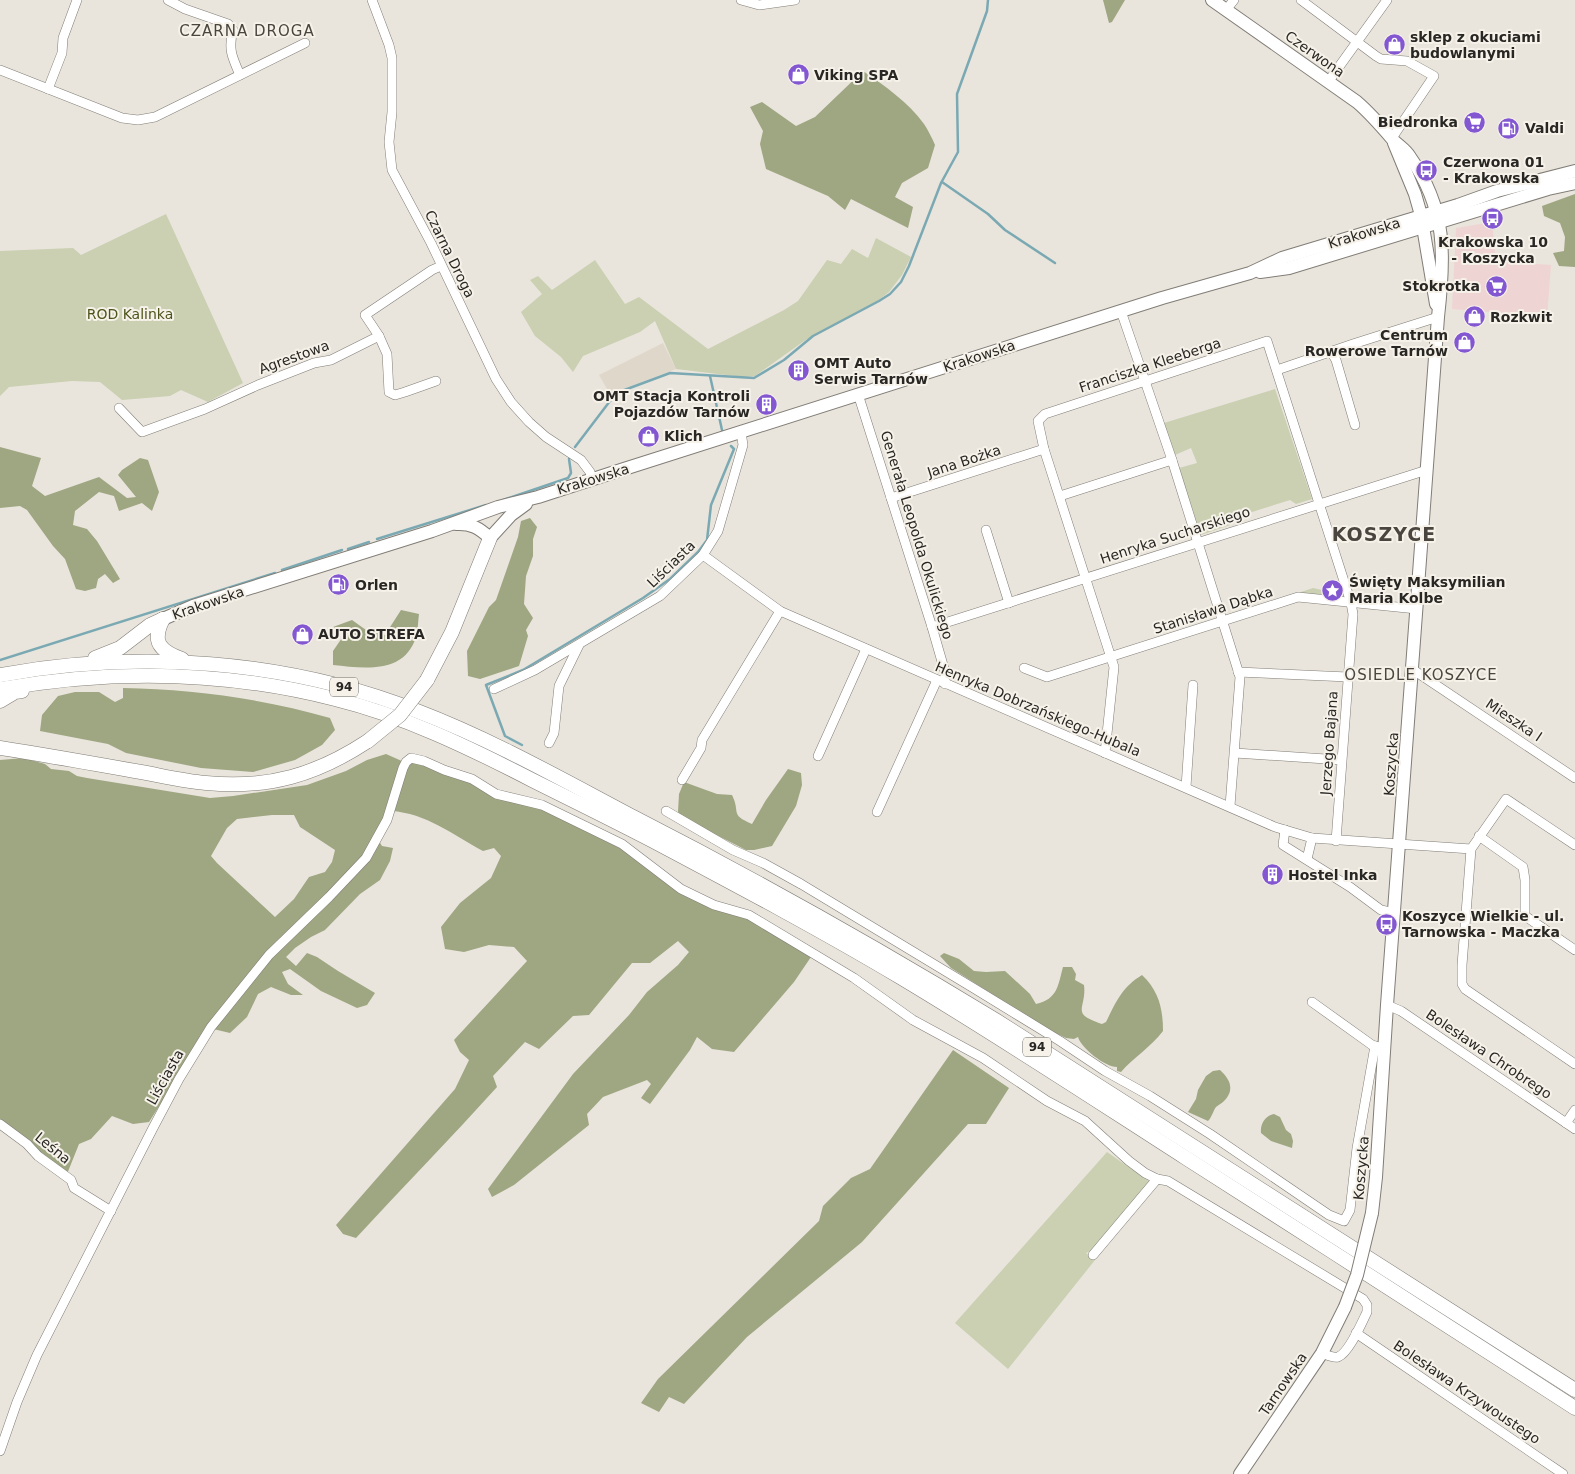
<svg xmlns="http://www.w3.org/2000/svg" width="1575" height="1474" viewBox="0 0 1575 1474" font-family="'DejaVu Sans',sans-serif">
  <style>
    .commercial { fill: #efd4d4 }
    .built { fill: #dfd7c9 }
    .green { fill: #cad0b1 }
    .forest { fill: #9fa682; fill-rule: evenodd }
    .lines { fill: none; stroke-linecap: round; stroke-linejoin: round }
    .stream { stroke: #7ba9b3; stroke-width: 2.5 }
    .street-casing { stroke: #817d76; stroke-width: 10 }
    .secondary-casing { stroke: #817d76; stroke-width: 14 }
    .primary-casing { stroke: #817d76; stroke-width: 15 }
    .street { stroke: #fff; stroke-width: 9 }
    .secondary { stroke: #fff; stroke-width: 12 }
    .primary { stroke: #fff; stroke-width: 14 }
    .secondary-bridge-casing { stroke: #817d76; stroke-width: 14; stroke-linecap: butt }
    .primary-bridge-casing { stroke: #817d76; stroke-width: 15; stroke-linecap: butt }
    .secondary-bridge { stroke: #fff; stroke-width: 12 }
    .primary-bridge { stroke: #fff; stroke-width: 14 }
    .labels { text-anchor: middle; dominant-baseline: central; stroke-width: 4; stroke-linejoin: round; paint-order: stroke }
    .shield { fill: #f6f2e9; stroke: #66645f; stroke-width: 1 }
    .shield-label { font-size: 12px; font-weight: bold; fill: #292724 }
    .poi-label { font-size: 14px; font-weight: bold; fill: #292724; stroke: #f6f2e9; text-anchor: start }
    .street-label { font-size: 14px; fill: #292724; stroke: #f6f2e9 }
    .park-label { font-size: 14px; fill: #4c541a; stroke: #f6f2e9 }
    .neighbourhood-label { font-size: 15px; letter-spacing: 1px; fill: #4a463f; stroke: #f6f2e9 }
    .district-label { font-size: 19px; font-weight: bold; letter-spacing: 1px; fill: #4a463f; stroke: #f6f2e9 }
  </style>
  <rect width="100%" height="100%" fill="#e9e5dc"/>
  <path class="commercial" d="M 1492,222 L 1496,261 L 1551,265 L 1547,317 L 1452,309 L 1456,228 Z"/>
  <path class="built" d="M 663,343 L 676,369 L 610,394 L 599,375 Z"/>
  <g class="green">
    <path d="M 166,214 L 243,383 L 208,402 L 181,390 L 170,396 L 122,400 L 100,382 L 72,381 L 9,387 L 0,396 L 0,251 L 73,248 L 81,255 Z"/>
    <path d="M 876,238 L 911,257 L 902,275 L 889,292 L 876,302 L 807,339 L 755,376 L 743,377 L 676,369 L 655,321 L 640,332 L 583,356 L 573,372 L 561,357 L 535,336 L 521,312 L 542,294 L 530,280 L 538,276 L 552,290 L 595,260 L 625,304 L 639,297 L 708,349 L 784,310 L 798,301 L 827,260 L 841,264 L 852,249 L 868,258 Z"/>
    <path d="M 1275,389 L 1312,499 L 1296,504 L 1290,500 L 1233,518 L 1230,519 L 1230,525 L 1201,535 L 1179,468 L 1197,463 L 1191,448 L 1175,455 L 1164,423 Z"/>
    <path d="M 1313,588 L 1322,590 L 1328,596 L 1302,594 L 1301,592 Z"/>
    <path d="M 1107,1152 L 1150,1182 L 1092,1250 L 1086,1253 L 1095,1260 L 1008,1369 L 955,1323 Z"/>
  </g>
  <g class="forest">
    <path d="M 1103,0 L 1125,0 L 1112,22 L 1109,23 Z"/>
    <path d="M 863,71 C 885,86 908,102 924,124 C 928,130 932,138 935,145 L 928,168 L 902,183 L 895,197 L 913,207 L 908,228 L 851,199 L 845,210 L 828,196 L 766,169 L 760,144 L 763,131 L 750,107 L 762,102 L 796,126 L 815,117 Z"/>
    <path d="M 1575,194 L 1575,267 L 1559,266 L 1553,253 L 1564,251 L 1565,237 L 1560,223 L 1544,216 L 1542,206 Z"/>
    <path d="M 0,447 L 41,458 L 32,486 L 45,496 L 99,477 L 127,498 L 136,497 L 118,475 L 122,470 L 140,458 L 148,460 L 159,492 L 152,511 L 142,503 L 119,511 L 114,496 L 99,492 L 75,511 L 73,525 L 87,529 L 97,541 L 120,579 L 113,583 L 105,574 L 98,579 L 96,588 L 85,591 L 76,589 L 65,559 L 53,546 L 27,510 L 20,506 L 0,508 Z"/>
    <path d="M 530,518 L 537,527 L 533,539 L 533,556 L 526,576 L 524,604 L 533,618 L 526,630 L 528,636 L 519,666 L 480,679 L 468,676 L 467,651 L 489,607 L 496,600 L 518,537 L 521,521 Z"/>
    <path d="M 401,610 L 419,614 C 418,621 418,630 416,637 C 404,675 363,668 333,665 L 333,651 L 344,635 L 333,627 L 352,620 L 366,630 L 385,635 Z"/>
    <path d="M 123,688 C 193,689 264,699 330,718 L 335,730 L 322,745 L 295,760 L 253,772 L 201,768 L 126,753 L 108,744 L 40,731 L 42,715 L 58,696 L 75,692 L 99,692 L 115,702 L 123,698 Z"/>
    <path d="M 386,754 L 404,762 L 409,756 L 494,793 L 541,806 L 614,842 L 672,883 L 728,908 L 813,954 L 794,982 L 734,1052 L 712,1049 L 697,1037 L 690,1050 L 650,1104 L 641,1098 L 651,1084 L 647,1080 L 603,1097 L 587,1114 L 589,1125 L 514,1185 L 492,1197 L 488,1189 L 573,1074 L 629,1015 L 647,992 L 678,965 L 689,952 L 678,941 L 650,963 L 632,963 L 589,1015 L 573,1016 L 539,1049 L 525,1042 L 493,1076 L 497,1087 C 451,1138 403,1187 356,1238 L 343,1234 L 336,1225 L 455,1089 L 469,1060 L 460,1052 L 454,1040 L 527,961 L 514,947 L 489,945 L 464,952 L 445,949 L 441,927 L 460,903 L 491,878 L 501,856 L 494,848 L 483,851 C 453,835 426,813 391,811 L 377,838 L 382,846 L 393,848 L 390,861 L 380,880 L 360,894 L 325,930 L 311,937 L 295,948 L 286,957 L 296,966 L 307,953 L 317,957 L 338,971 L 375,993 L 367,1005 L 357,1008 L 321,991 L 290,969 L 282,972 L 288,984 L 303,995 L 291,995 L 271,987 L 258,994 L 247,1017 L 230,1033 L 209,1028 L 149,1122 L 133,1124 L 112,1116 L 91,1139 L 79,1144 L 67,1174 C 43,1158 23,1137 0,1119 L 0,760 L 24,758 L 45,764 L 51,769 L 69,771 L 77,776 L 87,778 L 210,798 L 233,796 L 307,785 L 346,771 L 367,760 ZM 272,815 L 294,815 L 300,827 L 335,850 L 332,862 L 325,872 L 309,877 L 294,899 L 275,917 L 217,863 L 211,856 L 227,828 L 237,819 Z"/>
    <path d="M 788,769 L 801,773 L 802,785 L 796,806 L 772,846 L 754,850 L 746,850 L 681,817 L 678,812 L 679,794 L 684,782 L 717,794 L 732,795 C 741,813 729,814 752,824 L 766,800 Z"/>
    <path d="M 944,953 L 959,959 L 974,971 L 986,972 L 1005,971 L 1030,994 L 1036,1004 C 1058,999 1058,985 1063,967 L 1072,967 L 1076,974 L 1075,980 L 1084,985 C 1087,1009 1069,1013 1102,1024 L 1106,1022 C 1116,1002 1122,987 1142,975 C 1159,991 1163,1009 1163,1031 C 1151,1047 1134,1057 1121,1072 L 1117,1071 L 1117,1067 C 1105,1067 1081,1048 1078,1037 L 1074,1039 L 1066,1038 L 1047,1029 L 951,968 L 940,956 Z"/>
    <path d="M 953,1050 L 1009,1088 L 986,1124 L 968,1124 L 862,1242 L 747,1337 L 684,1404 L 669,1397 L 659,1412 L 641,1403 L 658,1379 L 819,1221 L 823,1206 L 851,1178 L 870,1169 Z"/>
    <path d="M 1220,1070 C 1231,1080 1235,1091 1223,1102 C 1221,1104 1218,1105 1216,1107 C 1213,1111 1212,1117 1208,1121 L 1188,1112 L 1196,1099 L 1198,1090 L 1206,1076 L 1213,1071 Z"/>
    <path d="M 1274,1114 L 1280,1117 L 1286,1130 L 1291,1134 L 1293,1141 L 1292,1148 L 1271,1141 L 1261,1133 C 1260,1124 1265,1116 1274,1114 Z"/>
  </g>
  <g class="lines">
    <g class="stream">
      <path d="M 942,182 L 988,214 L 1005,230 L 1055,263"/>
      <path d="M 710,376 L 722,430"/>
      <path d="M 575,447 L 610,401 L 619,392 L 670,373 L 754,378 L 784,360 L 813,336 L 879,301 L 890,294 L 901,282 L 909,266 L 941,183 L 958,152 L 957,94 L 987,11 L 988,0"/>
      <path d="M 503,500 L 568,478 L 571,473 L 569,459"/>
      <path d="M 377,539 L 486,505"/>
      <path d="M 348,549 L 369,542"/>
      <path d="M 282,570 L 342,550"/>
      <path d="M 0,660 L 275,573"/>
      <path d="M 522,745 L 505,736 L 486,685 L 523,670 L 643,598 L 670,579 L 698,552 L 707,540 L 711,505 L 734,449 L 731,446"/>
    </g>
    <defs>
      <g id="street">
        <path d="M 168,0 L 185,9 L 228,24 L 233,30 C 228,49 232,57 240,75"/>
        <path d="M 372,0 L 389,45 L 392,58 L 392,112 L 389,142 L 392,170 L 431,243 L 496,379 L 511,402 L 529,422 L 546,437 L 581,460 L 590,472 L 592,479"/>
        <path d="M 741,0 L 759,5 L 795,0"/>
        <path d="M 1301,0 L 1376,56 L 1381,59 L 1407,61 L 1434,76 L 1392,138"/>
        <path d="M 1226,10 L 1234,0"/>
        <path d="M 0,70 L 122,118 L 138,120 L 155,117 L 305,43"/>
        <path d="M 1328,82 L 1387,0"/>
        <path d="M 48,89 L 62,53 L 63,38 L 77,0"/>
        <path d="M 1121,311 L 1172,460 L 1240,677 L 1230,806"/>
        <path d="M 379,336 L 387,354 L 389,392 L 395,395 L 405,392 L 436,381"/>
        <path d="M 1332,353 L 1336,360 L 1355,425"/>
        <path d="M 1277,370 L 1353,344 L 1438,317"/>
        <path d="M 858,394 L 932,627 L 945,672 L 945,684"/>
        <path d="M 119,408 L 142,432 L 205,409 L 258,385 L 314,363 L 331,360 L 379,336 L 365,315 L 432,270 L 441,266"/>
        <path d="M 1060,496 L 1172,460"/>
        <path d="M 891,498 L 1044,449"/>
        <path d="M 986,530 L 1009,603"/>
        <path d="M 703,555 L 780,611 L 1275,827 L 1312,838 L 1471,849"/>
        <path d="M 932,627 L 1427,470"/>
        <path d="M 1024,668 L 1047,677 L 1298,597 L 1417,609"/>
        <path d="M 1412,669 L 1575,778"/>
        <path d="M 1238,672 L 1348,677"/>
        <path d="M 494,689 L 535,670 L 660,596 L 703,555 L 718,531 L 743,445 L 741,432"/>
        <path d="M 549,743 L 554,733 L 559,686 L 579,645"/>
        <path d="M 1105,753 L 1114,667 L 1044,449 L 1038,421 L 1045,414 L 1267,341 L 1351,603 L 1353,614 L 1336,841"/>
        <path d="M 1235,753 L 1341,760"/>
        <path d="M 818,756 L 866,649"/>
        <path d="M 682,780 L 701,748 L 702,740 L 780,611"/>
        <path d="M 1186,787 L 1193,685"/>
        <path d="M 666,811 L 733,850 L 763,863 L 801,884 L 975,989 L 1060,1041 L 1105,1071 L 1150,1096 L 1210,1134 L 1329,1215 L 1344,1221 L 1350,1210 L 1357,1148 L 1375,1046"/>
        <path d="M 877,812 L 937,680"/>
        <path d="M 1285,830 L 1283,845 L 1350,887 L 1381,910 L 1395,913"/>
        <path d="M 1479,836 L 1523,867 L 1525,880 L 1525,916 L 1575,950"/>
        <path d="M 1575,845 L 1506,799 L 1471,849 L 1462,965 L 1462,984 L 1465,989 L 1575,1064"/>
        <path d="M 1307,859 L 1312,838"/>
        <path d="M 1312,1002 L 1372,1045 L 1380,1047"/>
        <path d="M 1387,1005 L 1401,1011 L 1575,1129"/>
        <path d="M 1566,1123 L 1575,1110"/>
        <path d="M 0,1124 L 27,1144 L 38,1156 L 71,1180 L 74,1188 L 111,1211"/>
        <path d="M 1093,1255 L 1157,1179 L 1168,1181 L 1363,1299 L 1367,1305 L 1367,1312 C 1362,1322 1349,1353 1338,1357 C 1332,1358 1327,1355 1322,1353"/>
        <path d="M 1356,1333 L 1563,1474"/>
        <path d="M 0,1451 L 17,1402 L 37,1355 L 153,1128 L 179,1079 L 211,1027 L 269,955 L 329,897 L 366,858 L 387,820 L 403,768 L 406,762 L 411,758 L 424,761 L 444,770 L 472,779 L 496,794 L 542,805 L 622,844 L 681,889 L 714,905 L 749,915 L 854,978 L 913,1020 L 983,1058 L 1047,1101 L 1085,1121 L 1129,1161 L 1145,1173 L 1157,1179"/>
      </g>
      <g id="secondary">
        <path d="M 1212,0 L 1357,102 C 1371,114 1382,127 1394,141 C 1399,146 1406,150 1410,157 C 1447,209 1445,256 1438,317 L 1387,1005 L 1376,1177 L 1372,1213"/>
        <path d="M 1394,143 L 1415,194 L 1421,215 L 1436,304"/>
        <path d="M 1260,272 L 1289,268 L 1548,189 L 1575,183"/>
        <path d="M 456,524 C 471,523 479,528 490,538"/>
        <path d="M 490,538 L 511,515 L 526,504"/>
        <path d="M 163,619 L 193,606 L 432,531 L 498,507 L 538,497 L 624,469 L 1162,298 L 1250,273 L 1282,258 L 1458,205 L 1497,191 L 1575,171"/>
        <path d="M 1240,1474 L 1322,1353 L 1345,1307"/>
      </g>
      <g id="primary">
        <path d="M 163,619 C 151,642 160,651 182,659"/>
        <path d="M 95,658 L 120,648 L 150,625 L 163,619"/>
        <path d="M 0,675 C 139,650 285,659 417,711 C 493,740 565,781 637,819 C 760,882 879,949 997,1021 L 1575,1390"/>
        <path d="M 427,680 L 452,632 L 490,538"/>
        <path d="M 0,689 C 112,669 225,671 335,699 C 404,716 468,747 532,780 C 574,801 617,822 659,844 C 740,887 821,930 900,977 C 997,1035 1091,1097 1186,1158 C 1316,1241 1445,1324 1575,1408"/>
        <path d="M 0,701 L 15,692 L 22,691"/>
        <path d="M 0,748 C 45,755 90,763 135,771 C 159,775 182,781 206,783 C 269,789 316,775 368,741"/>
      </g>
    </defs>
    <use href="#street" class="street-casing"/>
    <use href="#secondary" class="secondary-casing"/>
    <use href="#primary" class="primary-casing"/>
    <use href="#street" class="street"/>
    <use href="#secondary" class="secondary"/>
    <use href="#primary" class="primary"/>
    <defs>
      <path id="secondary-bridge" d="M 1345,1307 L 1357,1275 L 1372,1213"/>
      <path id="primary-bridge" d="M 368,741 L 400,715 L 427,680"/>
    </defs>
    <use href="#secondary-bridge" class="secondary-bridge-casing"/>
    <use href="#primary-bridge" class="primary-bridge-casing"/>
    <use href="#secondary-bridge" class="secondary-bridge"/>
    <use href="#primary-bridge" class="primary-bridge"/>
  </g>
  <defs>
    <symbol id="shop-disc" viewBox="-11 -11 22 22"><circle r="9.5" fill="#8357d1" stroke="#f6f2e9"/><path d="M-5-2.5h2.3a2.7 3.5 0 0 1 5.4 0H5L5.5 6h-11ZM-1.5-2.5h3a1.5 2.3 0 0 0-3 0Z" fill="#fff"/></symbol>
    <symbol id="supermarket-disc" viewBox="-11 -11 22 22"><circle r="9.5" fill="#8357d1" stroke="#f6f2e9"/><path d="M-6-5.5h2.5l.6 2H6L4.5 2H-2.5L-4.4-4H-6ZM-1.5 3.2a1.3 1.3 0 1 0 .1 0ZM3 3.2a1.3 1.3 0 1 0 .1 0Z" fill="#fff"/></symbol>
    <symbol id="fuel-disc" viewBox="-11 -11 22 22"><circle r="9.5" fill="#8357d1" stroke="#f6f2e9"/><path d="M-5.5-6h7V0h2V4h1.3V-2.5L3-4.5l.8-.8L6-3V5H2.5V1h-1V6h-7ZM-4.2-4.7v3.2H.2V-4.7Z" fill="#fff"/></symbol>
    <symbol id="bus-disc" viewBox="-11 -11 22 22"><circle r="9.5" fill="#8357d1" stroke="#f6f2e9"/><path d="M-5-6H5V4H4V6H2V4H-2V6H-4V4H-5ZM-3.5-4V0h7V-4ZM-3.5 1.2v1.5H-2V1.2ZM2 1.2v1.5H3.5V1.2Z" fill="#fff"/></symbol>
    <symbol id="building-disc" viewBox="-11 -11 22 22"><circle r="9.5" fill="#8357d1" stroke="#f6f2e9"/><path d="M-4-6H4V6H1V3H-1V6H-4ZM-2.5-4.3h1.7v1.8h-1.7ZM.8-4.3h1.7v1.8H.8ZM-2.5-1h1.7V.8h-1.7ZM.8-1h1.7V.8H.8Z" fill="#fff"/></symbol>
    <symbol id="sight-disc" viewBox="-11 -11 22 22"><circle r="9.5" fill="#8357d1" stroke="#f6f2e9"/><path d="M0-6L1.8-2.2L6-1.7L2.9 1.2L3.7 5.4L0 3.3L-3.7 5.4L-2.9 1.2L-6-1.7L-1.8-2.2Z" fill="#fff"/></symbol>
  </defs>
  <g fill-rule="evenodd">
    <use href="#shop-disc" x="1382" y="32" width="25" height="25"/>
    <use href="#shop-disc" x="786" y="62" width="25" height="25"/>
    <use href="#supermarket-disc" x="1462" y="110" width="25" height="25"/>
    <use href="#fuel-disc" x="1496" y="116" width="25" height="25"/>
    <use href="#bus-disc" x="1414" y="158" width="25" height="25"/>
    <use href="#bus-disc" x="1480" y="206" width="25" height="25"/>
    <use href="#supermarket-disc" x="1484" y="274" width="25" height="25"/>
    <use href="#shop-disc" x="1462" y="304" width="25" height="25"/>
    <use href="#shop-disc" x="1452" y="330" width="25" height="25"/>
    <use href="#building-disc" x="786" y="358" width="25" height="25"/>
    <use href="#building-disc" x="754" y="392" width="25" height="25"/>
    <use href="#shop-disc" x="636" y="424" width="25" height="25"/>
    <use href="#fuel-disc" x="326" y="572" width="25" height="25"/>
    <use href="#sight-disc" x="1320" y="578" width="25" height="25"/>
    <use href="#shop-disc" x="290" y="622" width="25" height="25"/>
    <use href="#building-disc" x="1260" y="862" width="25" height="25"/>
    <use href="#bus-disc" x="1374" y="912" width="25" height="25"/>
  </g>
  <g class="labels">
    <g class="shield">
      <rect x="330" y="677.5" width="28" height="19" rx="4"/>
      <rect x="1023" y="1037.5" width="28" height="19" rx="4"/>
    </g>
    <g class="shield-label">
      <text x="344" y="687">94</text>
      <text x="1037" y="1047">94</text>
    </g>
    <g class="poi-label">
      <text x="1410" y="37">sklep z okuciami<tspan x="1410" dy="16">budowlanymi</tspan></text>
      <text x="814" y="75">Viking SPA</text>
      <text x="1458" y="122" text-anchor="end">Biedronka</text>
      <text x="1525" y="128">Valdi</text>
      <text x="1443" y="162">Czerwona 01<tspan x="1443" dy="16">- Krakowska</tspan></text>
      <text x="1493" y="242" text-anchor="middle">Krakowska 10<tspan x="1493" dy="16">- Koszycka</tspan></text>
      <text x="1480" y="286" text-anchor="end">Stokrotka</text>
      <text x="1490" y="317">Rozkwit</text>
      <text x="1448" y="335" text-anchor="end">Centrum<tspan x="1448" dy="16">Rowerowe Tarnów</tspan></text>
      <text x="814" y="363">OMT Auto<tspan x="814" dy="16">Serwis Tarnów</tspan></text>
      <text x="750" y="396" text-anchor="end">OMT Stacja Kontroli<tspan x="750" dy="16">Pojazdów Tarnów</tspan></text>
      <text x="664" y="436">Klich</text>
      <text x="1349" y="582">Święty Maksymilian<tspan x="1349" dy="16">Maria Kolbe</tspan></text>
      <text x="355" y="585">Orlen</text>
      <text x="318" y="634">AUTO STREFA</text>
      <text x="1288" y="875">Hostel Inka</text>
      <text x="1402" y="916">Koszyce Wielkie - ul.<tspan x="1402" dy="16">Tarnowska - Maczka</tspan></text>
    </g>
    <g class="street-label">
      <text transform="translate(1315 54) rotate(35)">Czerwona</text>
      <text transform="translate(1364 233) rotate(-17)">Krakowska</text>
      <text transform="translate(450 254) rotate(64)">Czarna Droga</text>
      <text transform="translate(979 356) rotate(-18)">Krakowska</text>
      <text transform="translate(294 357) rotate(-20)">Agrestowa</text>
      <text transform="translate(1150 365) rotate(-18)">Franciszka Kleeberga</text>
      <text transform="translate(964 461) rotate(-18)">Jana Bożka</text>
      <text transform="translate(593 479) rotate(-17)">Krakowska</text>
      <text transform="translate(917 535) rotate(73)">Generała Leopolda Okulickiego</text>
      <text transform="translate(1175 535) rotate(-18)">Henryka Sucharskiego</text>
      <text transform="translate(671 564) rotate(-44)">Liściasta</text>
      <text transform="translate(208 603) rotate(-19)">Krakowska</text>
      <text transform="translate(1213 610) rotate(-18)">Stanisława Dąbka</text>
      <text transform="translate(1038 709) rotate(23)">Henryka Dobrzańskiego-Hubala</text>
      <text transform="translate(1514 720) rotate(34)">Mieszka I</text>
      <text transform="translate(1329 743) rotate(-86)">Jerzego Bajana</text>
      <text transform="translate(1391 764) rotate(-86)">Koszycka</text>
      <text transform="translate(1489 1054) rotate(34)">Bolesława Chrobrego</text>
      <text transform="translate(165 1077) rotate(-61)">Liściasta</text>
      <text transform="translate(53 1148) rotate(39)">Leśna</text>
      <text transform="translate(1361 1168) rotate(-85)">Koszycka</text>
      <text transform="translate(1283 1384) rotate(-56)">Tarnowska</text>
      <text transform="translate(1467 1392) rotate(34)">Bolesława Krzywoustego</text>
    </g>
    <g class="park-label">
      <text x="130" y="314">ROD Kalinka</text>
    </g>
    <g class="neighbourhood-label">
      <text x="247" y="31">CZARNA DROGA</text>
      <text x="1421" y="675">OSIEDLE KOSZYCE</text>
    </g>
    <g class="district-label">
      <text x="1384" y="534">KOSZYCE</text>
    </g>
  </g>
</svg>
